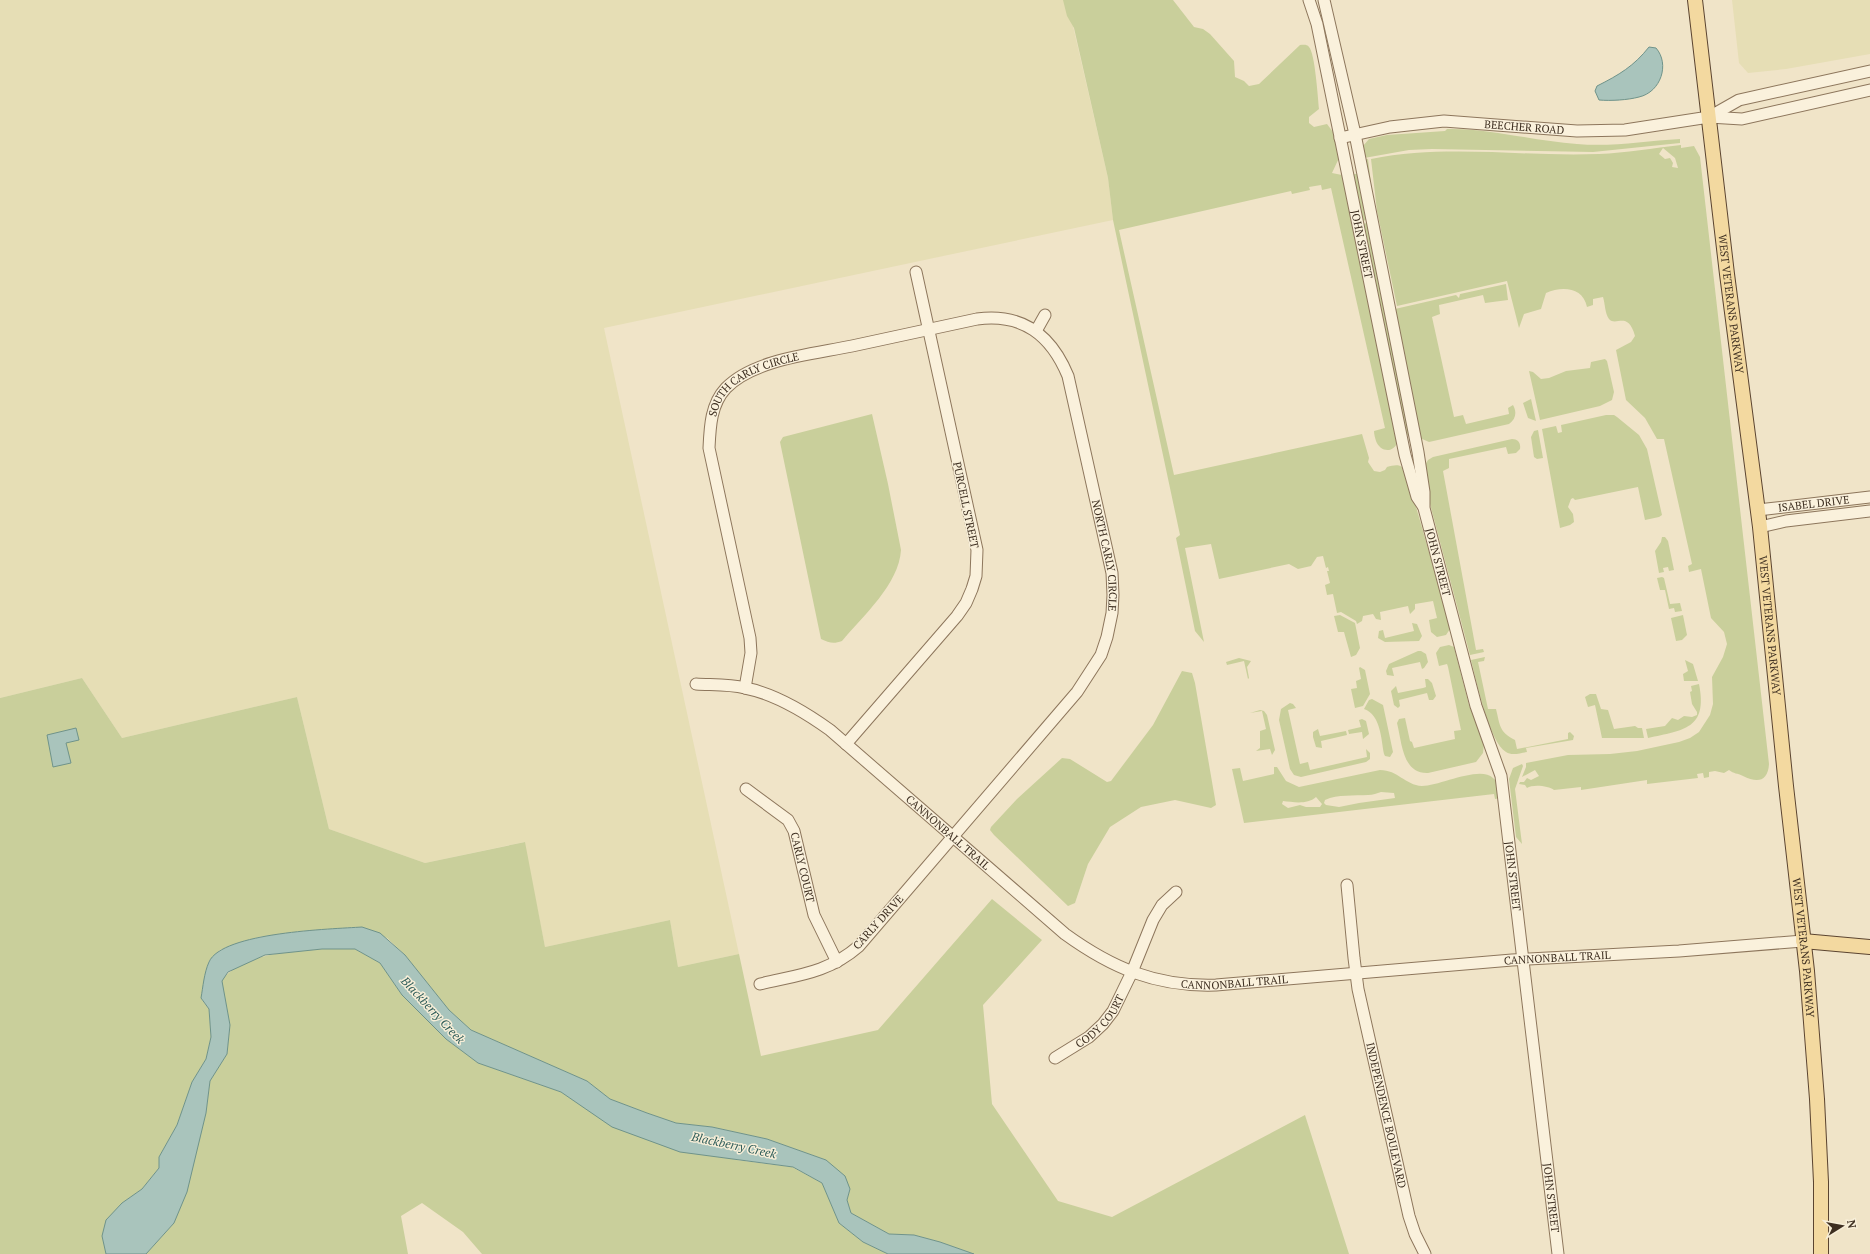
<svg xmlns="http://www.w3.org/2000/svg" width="1870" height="1254" viewBox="0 0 1870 1254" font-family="'PT Serif',serif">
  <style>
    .farmland { fill: #e6deb5 }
    .green { fill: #c9cf9b; fill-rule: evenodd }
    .water { fill: #a9c4bc; stroke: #6f938a }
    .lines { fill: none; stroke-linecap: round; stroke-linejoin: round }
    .minor-casing { stroke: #8d765c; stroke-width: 13 }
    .major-casing { stroke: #5b4430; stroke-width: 16 }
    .minor { stroke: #faf1dc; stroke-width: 11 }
    .major { stroke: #f3d9a0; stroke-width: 14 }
    .labels { text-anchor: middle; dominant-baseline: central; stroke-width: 3; stroke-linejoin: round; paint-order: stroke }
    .street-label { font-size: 11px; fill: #3d2e20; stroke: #f7eed8 }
    .water-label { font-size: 12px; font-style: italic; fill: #2f5d5a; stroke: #f7eed8 }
  </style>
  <rect width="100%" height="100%" fill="#f0e4c8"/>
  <g class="farmland">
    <path d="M 0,0 L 1067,0 L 1108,178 L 1113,220 L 604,328 L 739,954 L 678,967 L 670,920 L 545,947 L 524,842 L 425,863 L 329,829 L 297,697 L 122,738 L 82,678 L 0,698 Z"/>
    <path d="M 1732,0 L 1870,0 L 1870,54 L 1786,69 L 1748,73 L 1739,63 Z"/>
  </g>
  <g class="green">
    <path d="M 1063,0 L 1173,0 L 1194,27 L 1203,29 L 1210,34 L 1234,61 L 1235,77 L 1244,81 L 1249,86 L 1259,84 L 1300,45 C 1303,45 1307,44 1309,47 C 1315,53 1318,98 1319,109 L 1309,117 L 1309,123 L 1314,127 L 1327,124 L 1333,132 L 1339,158 L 1332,173 L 1342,175 L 1350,204 L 1398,441 C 1394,454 1380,452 1376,441 C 1375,438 1374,434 1374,431 L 1385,428 L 1331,188 L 1322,190 L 1321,185 L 1309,187 L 1310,190 L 1292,194 L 1291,191 L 1119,230 L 1174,475 L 1362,434 L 1369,458 L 1368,462 L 1374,471 L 1380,472 L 1385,470 L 1387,467 C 1395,465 1401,463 1406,472 L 1450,625 L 1450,629 L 1446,635 L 1437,637 L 1431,632 L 1429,620 L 1437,618 L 1433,601 L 1415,604 L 1415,609 L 1410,614 L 1408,606 L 1380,612 L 1381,620 L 1376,619 L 1373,614 L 1363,616 L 1362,621 L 1357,624 L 1356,621 L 1341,612 L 1337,613 L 1333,594 L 1327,595 L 1325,585 L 1330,583 L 1327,571 L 1329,571 L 1328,567 L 1326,568 L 1323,556 L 1317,557 L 1311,566 L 1298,569 L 1289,564 L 1219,579 L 1211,544 L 1185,548 L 1204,642 L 1195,631 L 1176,538 L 1180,535 L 1113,220 L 1108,178 L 1074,28 L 1067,16 Z"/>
    <path d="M 1447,129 C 1490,128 1533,141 1577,144 C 1612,147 1645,141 1680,139 L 1680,143 L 1593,152 L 1432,149 L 1409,150 L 1364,158 L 1363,146 L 1369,139 L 1387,135 L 1445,131 Z"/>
    <path d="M 1681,145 L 1681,148 L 1694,146 L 1700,157 L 1769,764 C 1768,782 1757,783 1743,776 C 1737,773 1734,774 1729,770 L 1724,773 L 1715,771 L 1709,772 L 1709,777 L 1704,778 L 1703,773 L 1697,774 L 1698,778 L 1647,784 L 1647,780 L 1581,790 L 1581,787 L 1554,790 C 1549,786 1533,784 1527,788 L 1525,785 L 1519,784 L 1520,782 L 1524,782 L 1527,778 L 1531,780 L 1539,776 L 1535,770 L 1522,777 L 1526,767 L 1526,763 L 1568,755 L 1610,754 L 1637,751 L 1679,742 L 1690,738 L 1699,732 L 1710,715 L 1713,704 L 1712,677 L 1723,657 L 1727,644 L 1724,632 L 1711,618 L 1701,569 L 1689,572 L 1688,566 L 1692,564 L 1664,439 L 1657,439 L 1645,418 L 1626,400 L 1616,350 L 1631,342 L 1635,336 C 1628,310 1616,327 1609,319 C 1605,314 1605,303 1603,297 L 1593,299 L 1593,305 L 1587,307 C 1583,287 1562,286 1546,293 L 1541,309 L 1524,314 L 1519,328 L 1507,281 L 1397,306 L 1377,211 L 1371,159 C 1446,144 1522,157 1599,154 C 1626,153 1653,148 1681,145 ZM 1663,148 L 1675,158 L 1678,168 L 1672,167 L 1673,163 L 1670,158 L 1665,159 L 1659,154 Z"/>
    <path d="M 1368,159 L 1372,191 L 1395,309 L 1456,295 L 1459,298 L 1460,294 L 1506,284 L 1508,300 L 1485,303 L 1483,295 L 1439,305 L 1440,314 L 1432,317 L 1454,417 L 1463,415 L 1466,424 L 1509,414 L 1508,408 L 1513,405 C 1517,412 1516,419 1509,424 L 1429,442 L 1420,438 L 1364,160 Z"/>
    <path d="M 1353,174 L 1357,174 L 1366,220 L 1362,221 Z"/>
    <path d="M 1367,223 L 1410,434 L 1407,435 L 1362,224 Z"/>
    <path d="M 1605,359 L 1607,361 L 1614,392 L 1612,400 L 1600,406 L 1540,420 L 1529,371 L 1533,372 L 1541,379 L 1549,378 L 1566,371 L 1590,368 L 1591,362 Z"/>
    <path d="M 1531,399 L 1536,421 L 1528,418 L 1523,403 Z"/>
    <path d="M 872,414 L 888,484 L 901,550 C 899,584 863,616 842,641 C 834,644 829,643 821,639 L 780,442 L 783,437 Z"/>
    <path d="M 1606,415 L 1614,415 L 1617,417 L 1639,435 L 1647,449 L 1662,515 L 1659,517 L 1645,520 L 1638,487 L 1575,500 L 1573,498 L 1571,499 L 1568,507 L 1573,514 L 1574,522 L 1570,525 L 1560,528 L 1542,429 L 1556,426 L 1558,433 L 1562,432 L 1561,425 Z"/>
    <path d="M 1538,430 L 1543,458 L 1537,459 L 1534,457 L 1531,437 L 1534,431 Z"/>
    <path d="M 1512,439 C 1518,439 1521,443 1520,449 L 1516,453 L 1508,454 L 1506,447 L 1449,459 L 1449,468 L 1443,471 L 1476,650 L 1483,649 L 1484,652 L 1470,655 L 1430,504 L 1425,465 L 1428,460 L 1433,457 Z"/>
    <path d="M 1662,537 L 1665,537 L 1668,541 L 1674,570 L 1669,571 L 1668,567 L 1663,568 L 1664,572 L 1659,573 L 1655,551 L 1661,542 Z"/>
    <path d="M 1662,577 L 1664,578 L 1670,604 L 1680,603 L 1682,611 L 1675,612 L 1674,608 L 1669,609 L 1665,590 L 1660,590 L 1657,578 Z"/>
    <path d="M 1340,615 L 1355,623 L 1360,648 L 1356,655 L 1351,657 L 1344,632 L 1338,632 L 1334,616 Z"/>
    <path d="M 1683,615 L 1687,635 L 1682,640 L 1676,641 L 1671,618 Z"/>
    <path d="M 1412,623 L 1417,624 L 1422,636 L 1419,641 L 1385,642 L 1378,638 L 1379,631 L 1383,630 L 1385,638 L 1414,631 Z"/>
    <path d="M 1449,645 L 1454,647 L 1455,651 L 1469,705 L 1484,744 L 1483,753 L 1476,762 L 1428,773 C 1402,774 1402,742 1397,723 L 1399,719 L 1405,718 L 1410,741 L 1412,742 L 1414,748 L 1455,739 L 1454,731 L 1461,730 L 1448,667 L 1447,664 L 1439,666 L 1436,653 L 1440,647 Z"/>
    <path d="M 1418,651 L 1421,651 L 1426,654 L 1428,662 L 1424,668 L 1422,669 L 1420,662 L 1392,668 L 1394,676 L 1387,675 L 1386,671 L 1389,664 Z"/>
    <path d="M 1485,657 L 1484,661 L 1478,662 L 1488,709 L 1496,709 C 1500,725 1499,732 1515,740 L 1517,749 L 1568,739 L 1568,733 L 1570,732 L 1574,736 L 1573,740 L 1526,748 L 1527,752 C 1520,753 1512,756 1506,752 C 1489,742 1476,679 1471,660 Z"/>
    <path d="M 1239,658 L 1251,661 L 1247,667 L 1249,678 L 1248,679 L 1244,661 L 1227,665 L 1226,662 Z"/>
    <path d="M 1685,660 L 1693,664 L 1698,681 L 1684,681 L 1683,674 L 1688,671 Z"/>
    <path d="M 1360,667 L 1365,670 L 1370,694 L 1363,706 L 1355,708 L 1351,689 L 1357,688 L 1356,681 L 1361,679 L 1359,668 Z"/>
    <path d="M 1182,671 L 1192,673 L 1195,683 L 1216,805 L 1211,808 L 1175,800 L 1141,807 L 1110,827 L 1088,864 L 1075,903 L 1068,906 L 994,835 L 990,830 L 991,827 L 1017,799 L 1062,758 L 1070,759 L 1107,782 L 1111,781 L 1153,725 Z"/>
    <path d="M 82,678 L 122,738 L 297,697 L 329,829 L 425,863 L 525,842 L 545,947 L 670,920 L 678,967 L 739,954 L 761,1056 L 878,1030 L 992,899 L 1042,940 L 983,1005 L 992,1104 L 1058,1201 L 1112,1217 L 1305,1115 L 1349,1254 L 974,1254 L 940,1242 L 914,1235 L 889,1234 L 851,1213 L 847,1200 L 850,1189 L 826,1160 L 767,1139 L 712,1127 L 676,1123 L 647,1113 L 610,1099 L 587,1081 L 471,1030 L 449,1010 L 405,955 L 387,938 L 358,928 L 303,931 L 259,937 L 220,950 L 209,961 L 202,994 L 202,1000 L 209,1009 L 211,1037 L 206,1059 L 192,1082 L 177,1125 L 159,1157 L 159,1168 L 142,1189 L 122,1203 L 109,1254 L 0,1254 L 0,698 Z"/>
    <path d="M 1425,679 L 1428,679 L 1432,683 L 1436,696 L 1433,700 L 1429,700 L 1427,693 L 1399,700 L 1400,706 L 1398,708 L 1394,705 L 1391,691 L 1396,686 L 1398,693 L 1423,688 L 1426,687 Z"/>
    <path d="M 1699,684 C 1708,729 1684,730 1648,738 L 1646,729 L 1665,726 L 1672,718 L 1678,720 L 1684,716 L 1692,717 L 1697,715 L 1697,712 L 1692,704 L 1690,692 L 1692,691 L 1691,686 Z"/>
    <path d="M 1590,694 L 1596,694 L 1601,709 L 1608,710 L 1614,729 L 1635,726 L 1638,728 L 1642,728 L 1644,738 L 1602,738 L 1595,705 L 1588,707 L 1585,697 Z"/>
    <path d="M 1372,699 L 1383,705 L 1393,752 L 1390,757 L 1385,756 L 1384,754 C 1381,739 1381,715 1364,709 L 1369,700 Z"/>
    <path d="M 1290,703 L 1293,704 L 1296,708 L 1288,710 L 1300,764 L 1308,762 L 1310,770 L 1367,757 L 1366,749 L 1370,753 L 1370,759 L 1366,762 L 1301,777 L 1294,775 L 1290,769 L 1279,720 L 1281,709 Z"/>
    <path d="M 1260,710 L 1264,711 L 1267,715 L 1275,750 L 1272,755 L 1270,749 L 1256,751 L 1260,748 L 1260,731 L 1266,729 L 1262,711 L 1250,713 Z"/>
    <path d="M 1362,719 L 1366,721 L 1369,734 L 1363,739 L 1362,732 L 1349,734 L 1348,730 L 1361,727 L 1359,720 Z"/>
    <path d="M 1318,729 L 1320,736 L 1346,731 L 1347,735 L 1321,741 L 1322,748 L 1316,747 L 1313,737 L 1313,732 Z"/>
    <path d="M 1522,764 L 1523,766 L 1515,789 L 1522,844 L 1516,837 L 1509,779 L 1513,768 Z"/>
    <path d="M 1274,767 L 1277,767 L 1286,781 L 1299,787 L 1380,770 C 1398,770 1405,785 1422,786 C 1440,786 1480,765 1493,778 C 1499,782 1499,791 1500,798 L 1495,799 L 1494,794 L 1244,823 L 1232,769 L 1240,768 L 1243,781 L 1274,774 ZM 1381,792 L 1394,793 L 1395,798 L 1359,803 L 1339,807 L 1326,805 L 1324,803 L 1325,800 C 1338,794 1354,796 1368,795 C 1373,795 1377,793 1381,792 ZM 1316,797 L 1322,804 L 1320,807 L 1306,807 L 1300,805 L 1288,808 L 1282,804 L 1283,801 C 1293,802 1307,805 1316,797 Z"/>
    <path d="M 322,949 L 355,949 L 380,963 L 402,995 L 446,1039 L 478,1063 L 561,1092 L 612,1126 L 737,1160 L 792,1167 L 822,1183 L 839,1223 L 863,1242 L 888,1254 L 482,1254 L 463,1232 L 422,1203 L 401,1216 L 408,1254 L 146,1254 L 174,1223 L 206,1113 L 210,1081 L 227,1054 L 230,1025 L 221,981 C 242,953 290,952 322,949 Z"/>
  </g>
  <g class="water">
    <path d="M 1649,47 L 1656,48 C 1670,64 1661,92 1639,97 C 1628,100 1611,101 1599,100 L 1595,91 L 1597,86 C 1619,75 1634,66 1649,47 Z"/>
    <path d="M 76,728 L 79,740 L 66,743 L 71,763 L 53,767 L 47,735 Z"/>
    <path d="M 362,927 L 380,933 L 405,955 L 449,1010 L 471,1030 L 587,1081 L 610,1099 L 647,1113 L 676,1123 L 712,1127 L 767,1139 L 826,1160 L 845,1176 L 850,1189 L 847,1200 L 851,1213 L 889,1234 L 914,1235 L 940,1242 L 974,1254 L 888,1254 L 863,1242 L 839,1223 L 822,1183 L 793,1167 L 680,1152 L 612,1127 L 561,1092 L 478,1063 L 446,1039 L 402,995 L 380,963 L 355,949 L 322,949 L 265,955 L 228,972 L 222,981 L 230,1025 L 227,1054 L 210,1081 L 206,1113 L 187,1192 L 174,1223 L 146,1254 L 106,1254 L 102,1236 L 106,1220 L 122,1203 L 142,1189 L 159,1168 L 159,1157 L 177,1125 L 192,1082 L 206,1059 L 211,1037 L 209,1009 L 201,998 C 203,987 204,973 209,962 C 222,932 332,929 362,927 Z"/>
  </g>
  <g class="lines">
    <defs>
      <g id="minor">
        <path id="s1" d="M 1309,0 L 1317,24 L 1405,455 L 1417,497 L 1423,506"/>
        <path id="s2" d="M 1324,0 L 1355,134 L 1418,452 L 1424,492 L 1424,508 L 1476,706 L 1501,776 L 1558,1254"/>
        <path d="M 1709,117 L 1739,100 L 1870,71"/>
        <path id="s3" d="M 1340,138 L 1390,127 L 1444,121 L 1577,131 L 1625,130 L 1709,117 L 1742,119 L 1870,90"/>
        <path d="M 1036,331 L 1045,315"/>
        <path id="s4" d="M 1758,510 L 1870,497"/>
        <path d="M 1760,527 L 1786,521 L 1870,511"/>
        <path id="s5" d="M 696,684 C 712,685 729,684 745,688 C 776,694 805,712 830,730 L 1065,934 C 1112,968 1156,987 1216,985 L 1512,960 L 1679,951 L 1803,941"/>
        <path id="s6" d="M 745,688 L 751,653 L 750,638 L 709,448 C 710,426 711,404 726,388 C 754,359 814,354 852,346 C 893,337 935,328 977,319 C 1023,313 1051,335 1068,376 L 1112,573 L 1113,595 L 1112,613 L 1107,637 L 1101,655 L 1077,692 L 859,946 C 828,973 798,975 760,984"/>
        <path d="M 846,744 L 957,616 L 966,603 L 972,589 L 976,576 L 977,550 L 916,272"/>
        <path id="s7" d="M 746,789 L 788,820 L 794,831 L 814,915 L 837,962"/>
        <path id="s8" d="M 1347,885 L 1354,958 L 1358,989 L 1409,1216 L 1415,1234 L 1425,1254"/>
        <path id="s9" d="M 1055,1058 L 1089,1037 L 1103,1024 L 1113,1011 L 1132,972 L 1153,920 L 1162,905 L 1176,892"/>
      </g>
      <g id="major">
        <path id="s10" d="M 1695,0 L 1727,274 L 1760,527 L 1786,786 L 1807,971 L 1817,1099 L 1821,1182 L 1821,1254"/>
        <path d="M 1803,941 L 1870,947"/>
      </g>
    </defs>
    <use href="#minor" class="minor-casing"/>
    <use href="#major" class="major-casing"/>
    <use href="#minor" class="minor"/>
    <use href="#major" class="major"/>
  </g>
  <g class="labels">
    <g class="street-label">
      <text stroke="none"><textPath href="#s3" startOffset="186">BEECHER ROAD</textPath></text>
      <text stroke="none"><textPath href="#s1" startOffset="250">JOHN STREET</textPath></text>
      <text stroke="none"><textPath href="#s10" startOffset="306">WEST VETERANS PARKWAY</textPath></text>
      <text stroke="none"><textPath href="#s6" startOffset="333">SOUTH CARLY CIRCLE</textPath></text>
      <text stroke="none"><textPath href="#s4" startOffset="56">ISABEL DRIVE</textPath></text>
      <text transform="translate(966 505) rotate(78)">PURCELL STREET</text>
      <text stroke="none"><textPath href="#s6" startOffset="872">NORTH CARLY CIRCLE</textPath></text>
      <text stroke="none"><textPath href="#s2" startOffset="574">JOHN STREET</textPath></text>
      <text stroke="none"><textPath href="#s10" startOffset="630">WEST VETERANS PARKWAY</textPath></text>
      <text stroke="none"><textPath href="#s5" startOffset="301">CANNONBALL TRAIL</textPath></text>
      <text stroke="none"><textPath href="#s7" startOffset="102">CARLY COURT</textPath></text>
      <text stroke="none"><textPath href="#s2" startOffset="898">JOHN STREET</textPath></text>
      <text transform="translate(878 922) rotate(-48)">CARLY DRIVE</text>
      <text stroke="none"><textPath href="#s10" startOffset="954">WEST VETERANS PARKWAY</textPath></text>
      <text stroke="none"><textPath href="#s5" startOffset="961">CANNONBALL TRAIL</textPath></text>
      <text stroke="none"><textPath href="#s5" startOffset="637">CANNONBALL TRAIL</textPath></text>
      <text stroke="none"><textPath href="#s9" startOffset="59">CODY COURT</textPath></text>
      <text stroke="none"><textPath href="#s8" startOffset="234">INDEPENDENCE BOULEVARD</textPath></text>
      <text stroke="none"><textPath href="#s2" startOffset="1222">JOHN STREET</textPath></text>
    </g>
    <g class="water-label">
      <text transform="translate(433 1010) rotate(47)">Blackberry Creek</text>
      <text transform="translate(734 1145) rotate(12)">Blackberry Creek</text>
    </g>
  </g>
  <g transform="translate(1842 1226) rotate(79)" stroke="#f7eed8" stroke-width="3" paint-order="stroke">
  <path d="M0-3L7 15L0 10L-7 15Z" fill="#3d2e20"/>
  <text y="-6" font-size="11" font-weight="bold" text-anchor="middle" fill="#3d2e20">N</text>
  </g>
</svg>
